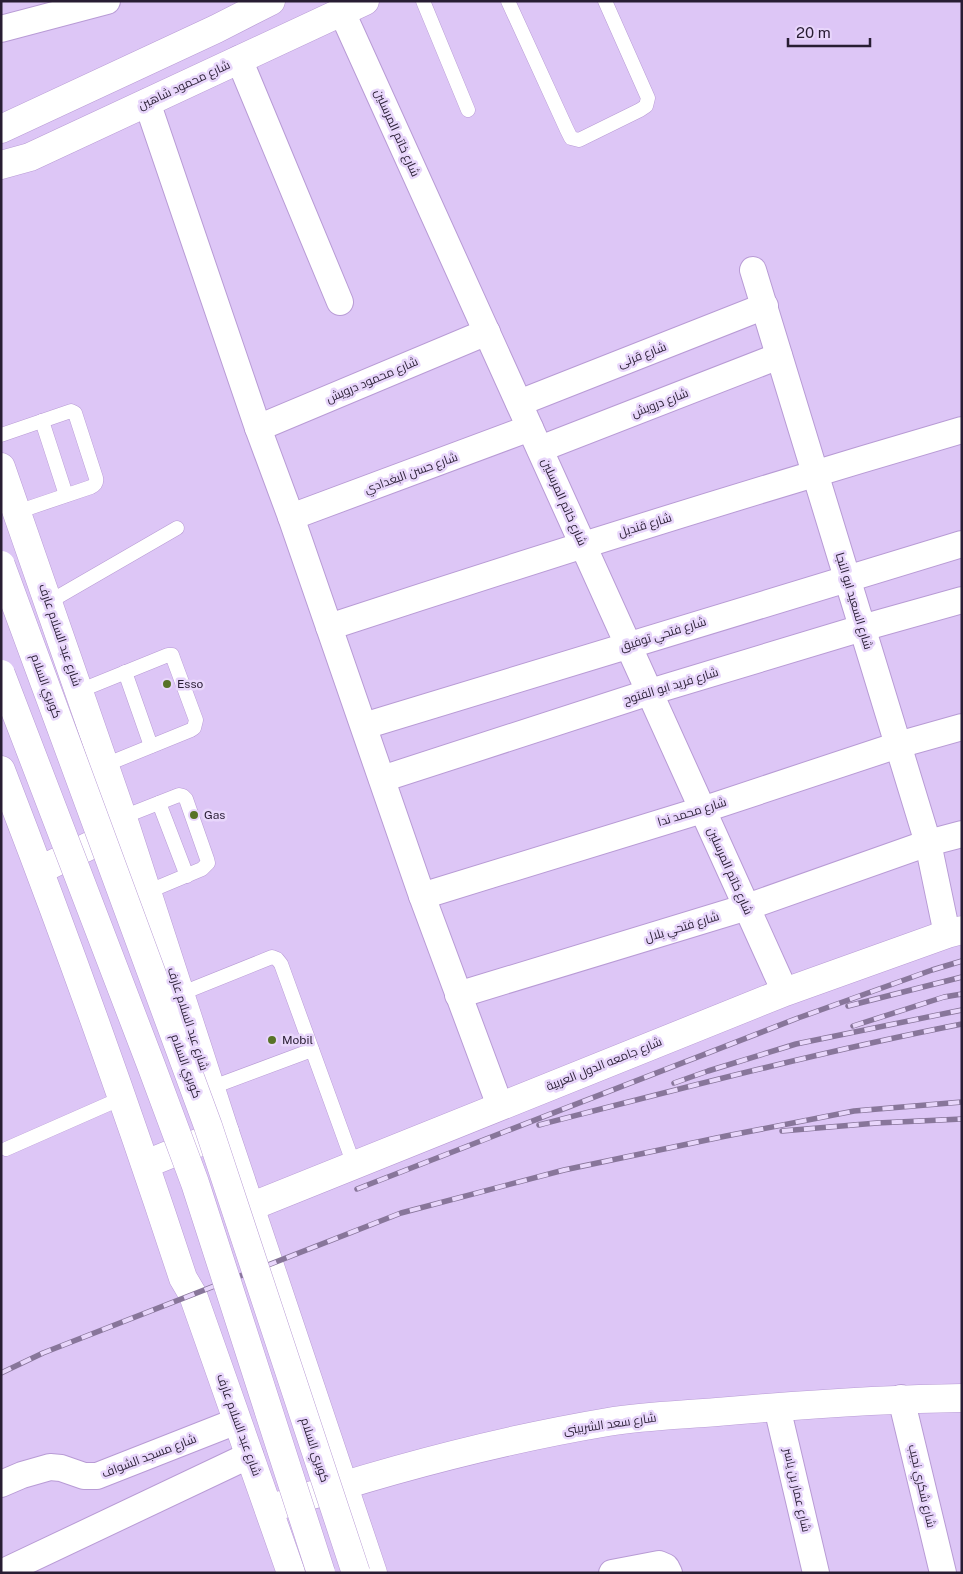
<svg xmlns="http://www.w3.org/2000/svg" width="963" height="1574" viewBox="0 0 963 1574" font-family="'Public Sans',Cairo,sans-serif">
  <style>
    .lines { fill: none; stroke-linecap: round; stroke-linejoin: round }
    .lane-casing { stroke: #b89bd5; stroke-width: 15 }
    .street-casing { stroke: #b89bd5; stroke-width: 28 }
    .secondary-casing { stroke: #b89bd5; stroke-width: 29 }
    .lane { stroke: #fff; stroke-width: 14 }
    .street { stroke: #fff; stroke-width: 26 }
    .secondary { stroke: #fff; stroke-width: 28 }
    .rail-casing { stroke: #88769a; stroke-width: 5.5 }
    .rail { stroke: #e8d6fb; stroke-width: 4; stroke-dasharray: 11; stroke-linecap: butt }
    .primary-bridge-casing { stroke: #b89bd5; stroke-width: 29; stroke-linecap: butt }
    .primary-bridge { stroke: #fff; stroke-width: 28 }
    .poi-dot { fill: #587327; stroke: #e8d6fb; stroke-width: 2 }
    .labels { text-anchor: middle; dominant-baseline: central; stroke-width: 5; stroke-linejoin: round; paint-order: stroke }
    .street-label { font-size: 12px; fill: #281d33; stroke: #e8d6fb }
    .poi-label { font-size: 12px; fill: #281d33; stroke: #e8d6fb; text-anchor: start }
  </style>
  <rect width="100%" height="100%" fill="#ddc6f6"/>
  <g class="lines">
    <defs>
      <g id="lane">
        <path d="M 423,1 L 468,110"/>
        <path d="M 508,1 L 567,130 L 571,138 L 579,140 L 640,110 L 646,106 L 648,98 L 605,1"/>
        <path d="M 42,421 L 66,495"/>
        <path d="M 1,435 L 71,411 L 75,413 L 96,478 C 97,483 95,485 91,487 L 17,512"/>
        <path d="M 49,602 L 177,528"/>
        <path d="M 125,672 L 151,746"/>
        <path d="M 79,691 L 168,655 L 172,655 L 173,658 L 196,720 L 194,728 L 191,730 L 105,765"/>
        <path d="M 159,803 L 187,876"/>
        <path d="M 123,817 L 179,795 L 183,796 L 186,799 L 207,859 L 208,863 L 202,869 L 147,892"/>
        <path d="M 180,994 L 272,957 L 277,959 L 281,964 L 354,1165"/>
        <path d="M 210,1088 L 312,1050"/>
        <path d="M 6,1149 L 122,1098"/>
      </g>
      <g id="street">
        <path d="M 342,12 L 785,992"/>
        <path d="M 1,29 L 107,1"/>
        <path d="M 239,59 L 340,302"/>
        <path d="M 147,102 L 258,428 L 291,517 L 422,896 L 500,1106"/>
        <path d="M 753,270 L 928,843 L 947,934"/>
        <path d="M 519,403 L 765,306"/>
        <path d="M 258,428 L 487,332"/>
        <path d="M 540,449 L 779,356"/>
        <path d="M 291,517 L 530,428"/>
        <path d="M 329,627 C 539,558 750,492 962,430"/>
        <path d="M 364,726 L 962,544"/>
        <path d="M 382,779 L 650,692 L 862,628 L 962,600"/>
        <path d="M 422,896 L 702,810 L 898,745 L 962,727"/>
        <path d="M 458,995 L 747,907 L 928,843 L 962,834"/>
        <path d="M 901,1398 L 943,1573"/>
        <path d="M 777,1407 L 816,1573"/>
        <path d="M 1,1484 L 22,1475 L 50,1467 L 61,1468 L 84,1476 L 97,1476 L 237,1421"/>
        <path d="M 1,1573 L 250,1455"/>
        <path d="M 612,1573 L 659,1564 L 666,1567 L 669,1573"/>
      </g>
      <g id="secondary">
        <path d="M 1,129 L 216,29 L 271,1"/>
        <path d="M 1,165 L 30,157 L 365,1"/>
        <path d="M 1,467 L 126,827 L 225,1132 L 373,1573"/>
        <path d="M 1,770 C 66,938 127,1107 183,1278 L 193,1295 L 291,1573"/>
        <path d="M 40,870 L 124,829"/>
        <path d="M 146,1164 L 225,1132"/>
        <path d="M 250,1207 L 785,992 L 947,934 L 962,930"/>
        <path d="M 275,1507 C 384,1471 495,1441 608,1422 C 644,1416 681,1415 717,1412 C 798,1405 880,1399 962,1398"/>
      </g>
    </defs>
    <use href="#lane" class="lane-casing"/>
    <use href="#street" class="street-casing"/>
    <use href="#secondary" class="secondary-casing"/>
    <use href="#lane" class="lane"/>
    <use href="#street" class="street"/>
    <use href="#secondary" class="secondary"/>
    <defs>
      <g id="rail">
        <path d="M 848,1006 L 962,977"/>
        <path d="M 853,1026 L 944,997 L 962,994"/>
        <path d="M 674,1083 L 708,1071 L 796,1044 L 962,1010"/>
        <path d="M 539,1125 C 679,1089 819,1052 962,1024"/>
        <path d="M 782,1131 L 877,1123 L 962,1119"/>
        <path d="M 357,1189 L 798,1018 L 932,970 L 962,961"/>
        <path d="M 1,1373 L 43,1353 L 401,1213 L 564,1170 L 726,1136 L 854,1111 L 962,1102"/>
      </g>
    </defs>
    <use href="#rail" class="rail-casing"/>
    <use href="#rail" class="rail"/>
    <defs>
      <g id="primary-bridge">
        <path d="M 1,565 L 208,1126 L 356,1573"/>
        <path d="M 1,674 L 151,1065 L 195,1183 L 321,1573"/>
      </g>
    </defs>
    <use href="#primary-bridge" class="primary-bridge-casing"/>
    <use href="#primary-bridge" class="primary-bridge"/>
  </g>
  <g class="poi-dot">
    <circle cx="167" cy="684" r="5"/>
    <circle cx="194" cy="815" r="5"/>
    <circle cx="272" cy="1040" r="5"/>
  </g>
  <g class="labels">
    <g class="street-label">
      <text transform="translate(184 85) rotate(-25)">شارع محمود شاهين</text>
      <text transform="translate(397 133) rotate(66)">شارع خاتم المرسلين</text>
      <text transform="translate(642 355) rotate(-21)">شارع قرنى</text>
      <text transform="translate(372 380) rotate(-23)">شارع محمود درويش</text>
      <text transform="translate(660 403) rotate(-21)">شارع درويش</text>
      <text transform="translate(411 473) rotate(-20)">شارع حسن البغدادي</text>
      <text transform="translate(564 502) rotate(66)">شارع خاتم المرسلين</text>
      <text transform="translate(645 525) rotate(-17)">شارع قنديل</text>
      <text transform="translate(854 601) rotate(73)">شارع السعيد ابو النجا</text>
      <text transform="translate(663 634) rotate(-17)">شارع فتحي توفيق</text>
      <text transform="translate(60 635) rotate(71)">شارع عبد السلام عارف</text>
      <text transform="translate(46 686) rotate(70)">كوبري السلام</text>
      <text transform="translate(671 686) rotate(-17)">شارع فريد ابو الفتوح</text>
      <text transform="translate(692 812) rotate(-17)">شارع محمد ندا</text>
      <text transform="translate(730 871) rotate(66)">شارع خاتم المرسلين</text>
      <text transform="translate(682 927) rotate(-17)">شارع فتحي بلال</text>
      <text transform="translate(188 1019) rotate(72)">شارع عبد السلام عارف</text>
      <text transform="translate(604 1064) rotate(-22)">شارع جامعه الدول العربية</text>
      <text transform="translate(186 1066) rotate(70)">كوبري السلام</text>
      <text transform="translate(610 1424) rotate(-8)">شارع سعد الشربينى</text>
      <text transform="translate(239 1425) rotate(70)">شارع عبد السلام عارف</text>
      <text transform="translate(315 1450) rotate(72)">كوبري السلام</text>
      <text transform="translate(149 1456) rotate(-21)">شارع مسجد الشواف</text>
      <text transform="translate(922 1486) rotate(77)">شارع شكري نجيب</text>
      <text transform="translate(797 1490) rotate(77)">شارع عمار بن ياسر</text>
    </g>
    <g class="poi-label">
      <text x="177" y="684">Esso</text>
      <text x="204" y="815">Gas</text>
      <text x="282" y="1040">Mobil</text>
    </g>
  </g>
  <rect width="963" height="1574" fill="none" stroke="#281d33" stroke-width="5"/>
  <path d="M788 38v8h82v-8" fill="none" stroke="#281d33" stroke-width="2.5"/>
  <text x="796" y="38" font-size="15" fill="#281d33" stroke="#e8d6fb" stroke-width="4" paint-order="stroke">20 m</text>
</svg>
